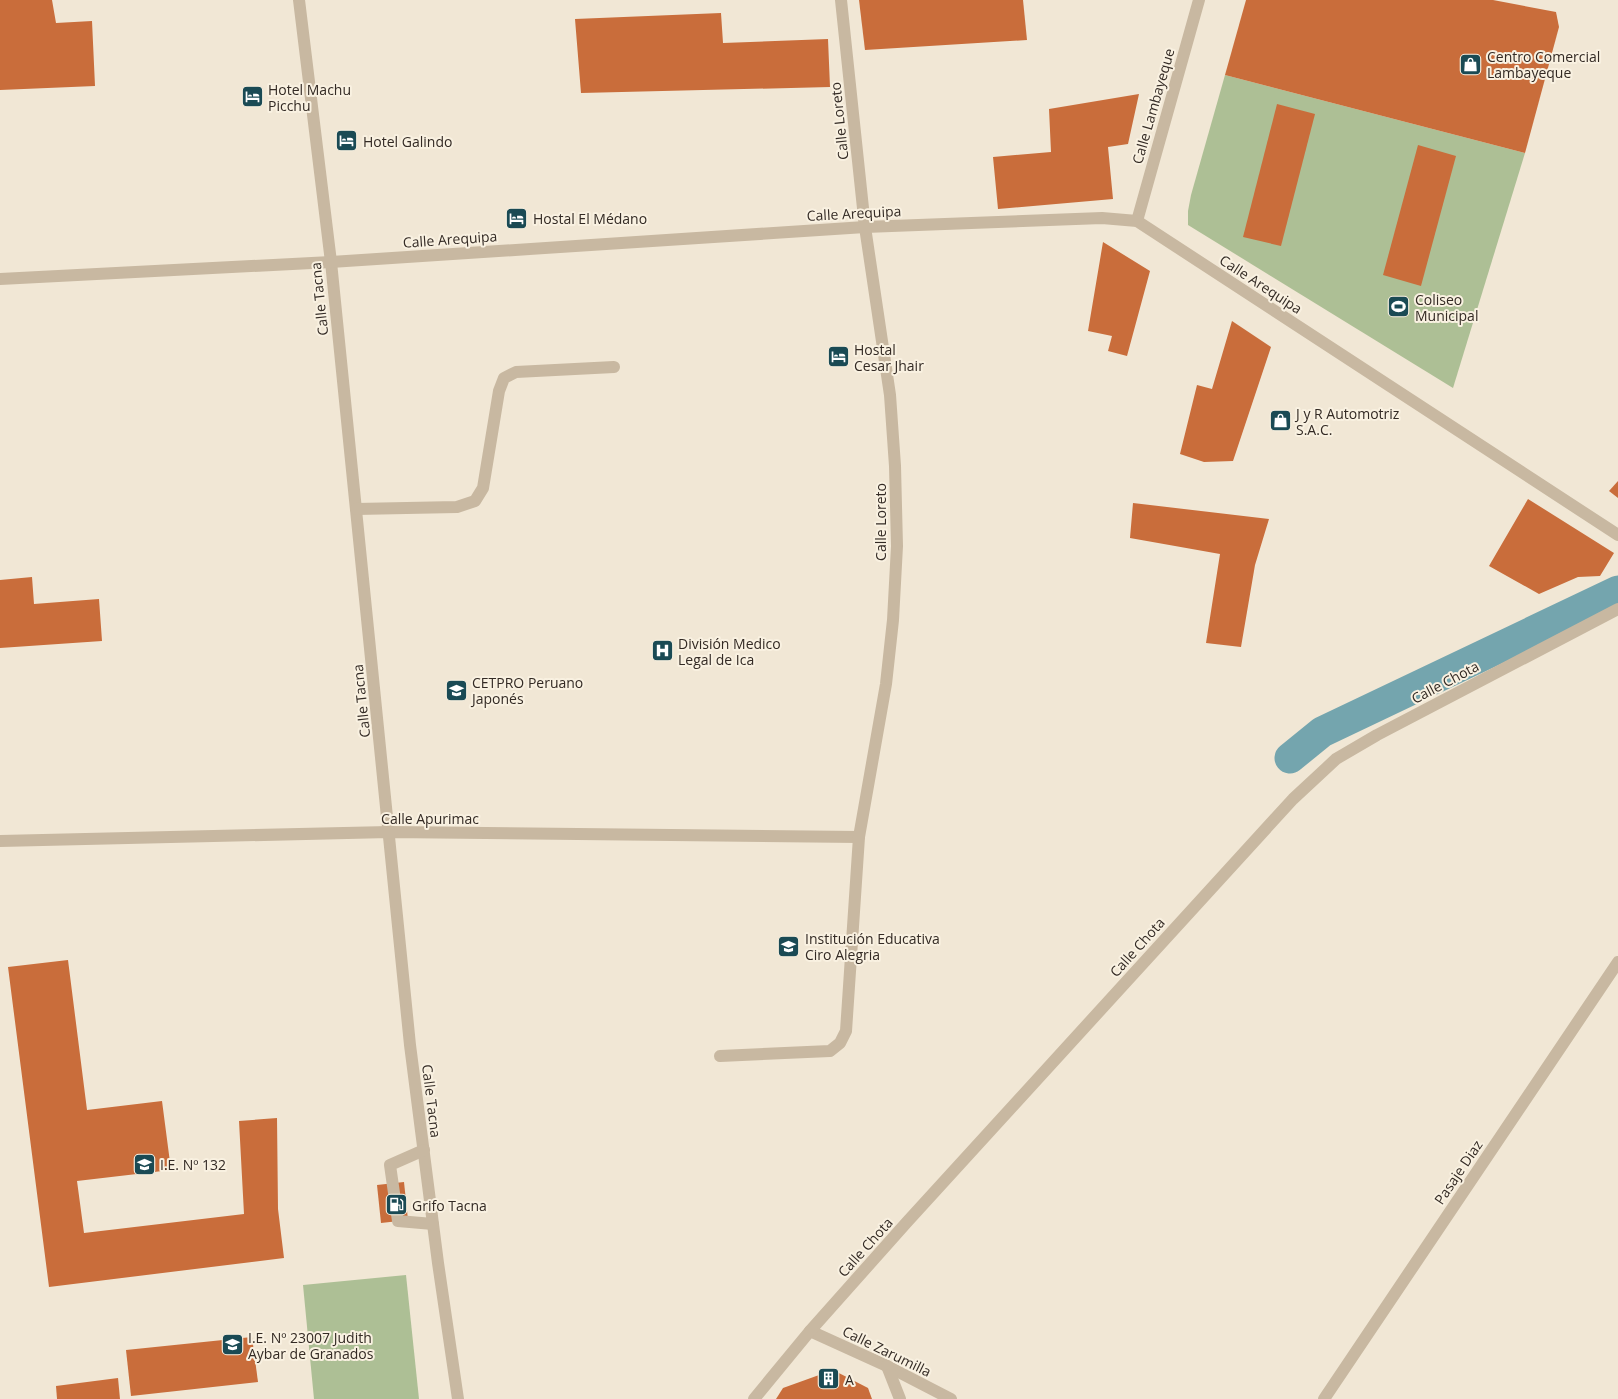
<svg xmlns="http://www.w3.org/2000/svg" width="1618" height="1399" viewBox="0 0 1618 1399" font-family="'Open Sans',sans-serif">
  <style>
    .green { fill: #adbf95 }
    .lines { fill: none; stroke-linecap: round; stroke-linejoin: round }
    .canal { stroke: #74a5ae; stroke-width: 31 }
    .building { fill: #c96d3b }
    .minor { stroke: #c8b8a1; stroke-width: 12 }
    .labels { text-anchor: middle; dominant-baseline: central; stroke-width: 4; stroke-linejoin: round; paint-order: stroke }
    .poi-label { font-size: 14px; fill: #332a24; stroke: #f9f1e1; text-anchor: start }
    .street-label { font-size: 14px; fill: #332a24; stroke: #f9f1e1 }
  </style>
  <rect width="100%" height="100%" fill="#f1e7d5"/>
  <g class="green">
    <path d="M 1225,75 L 1525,153 L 1453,388 L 1188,225 L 1188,211 L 1191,195 Z"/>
    <path d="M 406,1275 L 419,1399 L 314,1399 L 303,1285 Z"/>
  </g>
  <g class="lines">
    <path class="canal" d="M 1290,758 L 1322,732 L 1618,591"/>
  </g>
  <g class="building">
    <path d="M 0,0 L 52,0 L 56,23 L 92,21 L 95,86 L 0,90 Z"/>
    <path d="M 859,0 L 1023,0 L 1027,40 L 865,50 Z"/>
    <path d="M 1246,0 L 1493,0 L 1556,12 L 1559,27 L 1525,153 L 1225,75 Z"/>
    <path d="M 721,13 L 723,43 L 828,39 L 830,87 L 581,93 L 575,19 Z"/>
    <path d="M 1139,94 L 1128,144 L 1108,147 L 1113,199 L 998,209 L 993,157 L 1051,152 L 1049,109 Z"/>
    <path d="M 1277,104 L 1315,114 L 1281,246 L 1243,237 Z"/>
    <path d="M 1418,145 L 1456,156 L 1421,286 L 1383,275 Z"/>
    <path d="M 1103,242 L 1150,271 L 1127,356 L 1108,351 L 1112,336 L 1088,331 Z"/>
    <path d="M 1232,321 L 1271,347 L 1233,461 L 1204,462 L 1180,454 L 1197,385 L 1212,389 Z"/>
    <path d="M 1618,481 L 1618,498 L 1609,491 Z"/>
    <path d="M 1528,499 L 1614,553 L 1600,576 L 1578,577 L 1539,594 L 1489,566 Z"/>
    <path d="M 1133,503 L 1269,519 L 1255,565 L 1241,647 L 1206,643 L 1220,554 L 1130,538 Z"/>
    <path d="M 32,577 L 34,604 L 99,599 L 102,641 L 0,648 L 0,580 Z"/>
    <path d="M 68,960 L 87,1110 L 162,1101 L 171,1170 L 77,1181 L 84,1233 L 244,1214 L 239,1121 L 277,1118 L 278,1209 L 284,1258 L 49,1287 L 8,967 Z"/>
    <path d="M 404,1182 L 408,1220 L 381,1223 L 377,1185 Z"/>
    <path d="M 252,1337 L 258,1382 L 131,1396 L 126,1350 Z"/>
    <path d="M 833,1370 L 868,1388 L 872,1399 L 776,1399 L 783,1388 Z"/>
    <path d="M 118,1378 L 120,1399 L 57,1399 L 56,1386 Z"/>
  </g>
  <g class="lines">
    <g class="minor">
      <path d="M 299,0 L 331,262 L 410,1045 L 438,1263 L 458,1399"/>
      <path d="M 1137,221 L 1199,0"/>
      <path d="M 0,279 L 331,262 L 865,227 L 1102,218 L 1137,221 L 1618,535"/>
      <path d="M 356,509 L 457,507 L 475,501 L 483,488 L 499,391 L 504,378 L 516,372 L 614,367"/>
      <path d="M 0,841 L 389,832 L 859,837"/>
      <path d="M 720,1056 L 830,1051 L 840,1043 L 846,1031 L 859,837 L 886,684 L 893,620 L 897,546 L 895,466 L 890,395 L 865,227 L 841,0"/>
      <path d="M 424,1150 L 390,1165 L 398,1221 L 433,1224"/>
      <path d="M 810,1331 L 887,1366 L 951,1399"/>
      <path d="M 887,1366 L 900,1399"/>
      <path d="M 754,1399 L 810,1331 L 907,1222 L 1293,799 L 1336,759 L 1377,735 L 1618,609"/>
      <path d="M 1324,1399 L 1618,962"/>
    </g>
  </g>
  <defs>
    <symbol id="shop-square" viewBox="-11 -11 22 22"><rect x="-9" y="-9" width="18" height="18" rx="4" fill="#1a4a54" stroke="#f9f1e1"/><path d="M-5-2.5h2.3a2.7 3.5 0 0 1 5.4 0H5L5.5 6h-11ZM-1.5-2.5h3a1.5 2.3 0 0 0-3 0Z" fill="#fff"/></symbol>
    <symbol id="hotel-square" viewBox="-11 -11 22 22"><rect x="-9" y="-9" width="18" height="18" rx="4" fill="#1a4a54" stroke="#f9f1e1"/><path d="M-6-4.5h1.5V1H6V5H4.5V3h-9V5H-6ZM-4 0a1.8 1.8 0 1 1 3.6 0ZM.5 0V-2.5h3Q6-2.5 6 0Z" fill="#fff"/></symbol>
    <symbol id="stadium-square" viewBox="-11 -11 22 22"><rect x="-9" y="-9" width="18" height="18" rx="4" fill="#1a4a54" stroke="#f9f1e1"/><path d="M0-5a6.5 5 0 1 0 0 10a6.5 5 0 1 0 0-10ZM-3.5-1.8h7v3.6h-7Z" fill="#fff"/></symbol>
    <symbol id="hospital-square" viewBox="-11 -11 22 22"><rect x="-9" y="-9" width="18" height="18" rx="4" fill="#1a4a54" stroke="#f9f1e1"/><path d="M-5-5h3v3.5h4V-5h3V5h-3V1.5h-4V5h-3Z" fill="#fff"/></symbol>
    <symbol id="university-square" viewBox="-11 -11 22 22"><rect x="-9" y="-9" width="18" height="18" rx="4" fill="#1a4a54" stroke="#f9f1e1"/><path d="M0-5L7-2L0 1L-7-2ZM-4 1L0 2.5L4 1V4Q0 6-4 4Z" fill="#fff"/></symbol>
    <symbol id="school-square" viewBox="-11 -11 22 22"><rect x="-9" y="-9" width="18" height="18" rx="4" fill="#1a4a54" stroke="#f9f1e1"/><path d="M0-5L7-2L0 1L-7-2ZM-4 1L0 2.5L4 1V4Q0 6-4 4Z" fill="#fff"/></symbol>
    <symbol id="fuel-square" viewBox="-11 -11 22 22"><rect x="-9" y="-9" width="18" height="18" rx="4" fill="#1a4a54" stroke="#f9f1e1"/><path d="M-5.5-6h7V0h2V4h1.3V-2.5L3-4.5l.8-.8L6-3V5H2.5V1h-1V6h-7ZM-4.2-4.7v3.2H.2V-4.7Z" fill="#fff"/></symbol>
    <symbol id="building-square" viewBox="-11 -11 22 22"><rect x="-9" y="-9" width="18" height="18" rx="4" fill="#1a4a54" stroke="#f9f1e1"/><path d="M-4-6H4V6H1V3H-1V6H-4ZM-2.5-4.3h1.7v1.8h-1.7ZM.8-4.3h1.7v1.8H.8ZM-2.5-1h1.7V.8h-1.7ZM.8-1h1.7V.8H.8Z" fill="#fff"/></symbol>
  </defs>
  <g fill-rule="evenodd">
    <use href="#shop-square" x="1458" y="52" width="25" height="25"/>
    <use href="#hotel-square" x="240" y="84" width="25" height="25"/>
    <use href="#hotel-square" x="334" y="128" width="25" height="25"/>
    <use href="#hotel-square" x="504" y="206" width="25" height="25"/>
    <use href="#stadium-square" x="1386" y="294" width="25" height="25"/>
    <use href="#hotel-square" x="826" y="344" width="25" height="25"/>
    <use href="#shop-square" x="1268" y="408" width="25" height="25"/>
    <use href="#hospital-square" x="650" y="638" width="25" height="25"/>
    <use href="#university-square" x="444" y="678" width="25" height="25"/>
    <use href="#school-square" x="776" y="934" width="25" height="25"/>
    <use href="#school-square" x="132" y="1152" width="25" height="25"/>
    <use href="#fuel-square" x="384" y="1192" width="25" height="25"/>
    <use href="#school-square" x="220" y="1332" width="25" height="25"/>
    <use href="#building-square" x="816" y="1366" width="25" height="25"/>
  </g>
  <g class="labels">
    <g class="poi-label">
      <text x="1487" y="56">Centro Comercial<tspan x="1487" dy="16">Lambayeque</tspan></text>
      <text x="268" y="89">Hotel Machu<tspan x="268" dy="16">Picchu</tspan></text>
      <text x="363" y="141">Hotel Galindo</text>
      <text x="533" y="218">Hostal El Médano</text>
      <text x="1415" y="299">Coliseo<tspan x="1415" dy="16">Municipal</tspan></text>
      <text x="854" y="349">Hostal<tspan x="854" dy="16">Cesar Jhair</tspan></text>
      <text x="1296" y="413">J y R Automotriz<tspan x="1296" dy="16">S.A.C.</tspan></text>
      <text x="678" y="643">División Medico<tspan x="678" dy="16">Legal de Ica</tspan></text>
      <text x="472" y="682">CETPRO Peruano<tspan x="472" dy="16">Japonés</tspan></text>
      <text x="805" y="938">Institución Educativa<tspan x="805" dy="16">Ciro Alegria</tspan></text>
      <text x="160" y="1164">I.E. Nº 132</text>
      <text x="412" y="1205">Grifo Tacna</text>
      <text x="248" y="1337">I.E. Nº 23007 Judith<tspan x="248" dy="16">Aybar de Granados</tspan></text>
      <text x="845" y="1379">A</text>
    </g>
    <g class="street-label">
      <text transform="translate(1153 106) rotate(-74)">Calle Lambayeque</text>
      <text transform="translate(839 121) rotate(-96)">Calle Loreto</text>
      <text transform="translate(854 213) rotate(-3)">Calle Arequipa</text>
      <text transform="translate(450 239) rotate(-4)">Calle Arequipa</text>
      <text transform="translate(1261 284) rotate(33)">Calle Arequipa</text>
      <text transform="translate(319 299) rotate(-96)">Calle Tacna</text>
      <text transform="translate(880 522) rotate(-90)">Calle Loreto</text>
      <text transform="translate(1445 682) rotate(-28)">Calle Chota</text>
      <text transform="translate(361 701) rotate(-96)">Calle Tacna</text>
      <text x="430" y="818">Calle Apurimac</text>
      <text transform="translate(1137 947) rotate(-48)">Calle Chota</text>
      <text transform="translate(432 1101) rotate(83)">Calle Tacna</text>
      <text transform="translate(1458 1172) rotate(-56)">Pasaje Diaz</text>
      <text transform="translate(865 1247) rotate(-48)">Calle Chota</text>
      <text transform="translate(887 1351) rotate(26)">Calle Zarumilla</text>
    </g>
  </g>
</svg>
